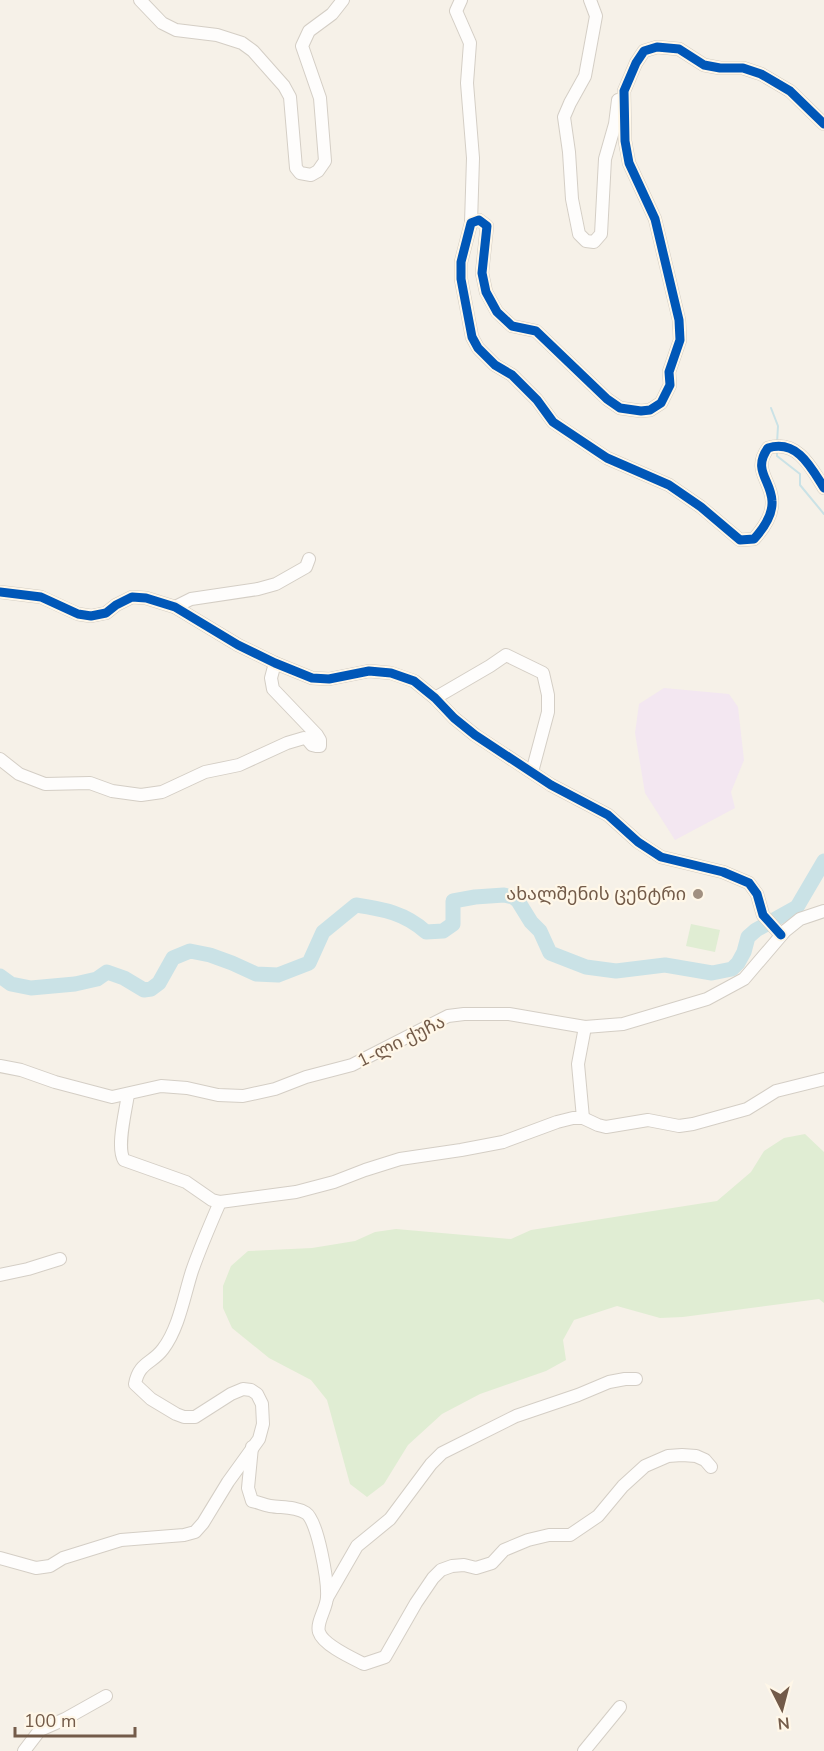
<svg xmlns="http://www.w3.org/2000/svg" width="824" height="1751" viewBox="0 0 824 1751" font-family="'Nunito Sans','Noto Sans Georgian',sans-serif">
  <style>
    .education { fill: #f3e7f1 }
    .green { fill: #e0edd3 }
    .lines { fill: none; stroke-linecap: round; stroke-linejoin: round }
    .stream { stroke: #cae2e6; stroke-width: 2 }
    .river { stroke: #cae2e6; stroke-width: 15 }
    .minor-casing { stroke: #d4cec5; stroke-width: 14 }
    .minor { stroke: #fefdfc; stroke-width: 12 }
    .cycleway-casing { stroke: #fff7e8; stroke-width: 13 }
    .cycleway { stroke: #0057b8; stroke-width: 9 }
    .poi-dot { fill: #a19081; stroke: #fff7e8; stroke-width: 2 }
    .labels { text-anchor: middle; dominant-baseline: central; stroke-width: 4.5; stroke-linejoin: round; paint-order: stroke }
    .poi-label { font-size: 18px; fill: #735b49; stroke: #fff7e8; text-anchor: end }
    .street-label { font-size: 18px; fill: #735b49; stroke: #fff7e8 }
  </style>
  <rect width="100%" height="100%" fill="#f6f1e8"/>
  <path class="education" d="M 664,688 L 729,694 L 738,707 L 744,760 L 731,792 L 735,808 L 675,840 L 645,793 L 635,733 L 639,704 Z"/>
  <g class="green">
    <path d="M 691,924 L 720,930 L 715,952 L 686,946 Z"/>
    <path d="M 805,1134 L 824,1152 L 824,1303 L 819,1299 L 683,1317 L 660,1318 L 617,1306 L 574,1320 L 563,1340 L 566,1360 L 546,1371 L 480,1394 L 442,1414 L 408,1445 L 384,1484 L 367,1497 L 350,1484 L 327,1400 L 311,1380 L 269,1358 L 232,1328 L 223,1308 L 223,1286 L 231,1266 L 248,1251 L 312,1248 L 355,1241 L 375,1232 L 396,1229 L 511,1239 L 531,1230 L 717,1201 L 751,1172 L 764,1151 L 784,1138 Z"/>
  </g>
  <g class="lines">
    <g class="stream">
      <path d="M 771,408 L 778,426 L 777,443"/>
      <path d="M 777,451 L 777,456 L 800,474 L 800,485 L 824,514"/>
    </g>
    <path class="river" d="M 0,976 L 11,984 L 31,988 L 75,984 L 97,979 L 107,972 L 124,978 L 144,990 L 151,989 L 159,983 L 173,958 L 190,951 L 210,955 L 232,963 L 256,974 L 278,975 L 309,963 L 323,932 L 356,905 C 383,909 405,913 426,932 L 443,931 L 453,924 L 453,901 L 475,897 L 504,895 L 513,897 L 518,901 L 531,922 L 540,931 L 550,953 L 586,967 L 616,971 L 665,965 L 712,973 L 732,969 L 738,963 L 744,952 L 748,937 L 756,930 L 797,907 L 824,861"/>
    <defs>
      <g id="minor">
        <path d="M 140,0 L 162,23 L 176,30 L 217,35 L 242,43 L 253,51 L 284,86 L 290,97 L 296,168 L 300,173 L 311,175 L 318,171 L 325,161 L 320,98 L 302,46 L 309,31 L 332,14 L 343,0"/>
        <path d="M 461,0 L 456,11 L 470,43 L 467,83 L 473,158 L 471,223"/>
        <path d="M 590,0 L 596,16 L 585,76 L 570,103 L 564,117 L 569,152 L 572,199 L 579,234 L 586,241 L 594,242 L 601,234 L 605,159 L 615,124 L 618,100"/>
        <path d="M 824,124 L 790,91 L 761,74 L 743,68 L 720,68 L 704,65 L 679,49 L 657,47 L 644,51 L 636,63 L 624,91 L 625,141 L 629,163 L 655,219 L 679,320 L 680,340 L 669,372 L 670,385 L 661,403 L 650,410 L 641,411 L 620,408 L 607,399 L 536,331 L 512,326 L 497,312 L 486,292 L 482,273 L 487,226 L 479,220 L 471,223 L 461,262 L 461,279 L 472,337 L 478,348 L 495,365 L 512,375 L 537,400 L 553,422 L 607,458 L 669,485 L 701,507 L 740,540 L 754,539 C 763,529 773,515 772,501 C 771,480 752,470 768,448 C 797,439 811,467 824,488"/>
        <path d="M 0,592 L 41,597 L 78,614 L 91,616 L 106,613 L 116,605 L 132,597 L 146,598 L 175,607 L 238,645 L 275,663 L 312,678 L 329,679 L 369,671 L 391,673 L 414,681 L 435,698 L 454,718 L 475,735 L 551,785 L 608,815 L 638,842 L 661,857 L 723,872 L 749,883 L 757,894 L 763,915 L 781,935"/>
        <path d="M 175,607 L 191,599 L 258,589 L 276,584 L 306,567 L 309,559"/>
        <path d="M 435,698 L 490,666 L 506,655 L 543,673 L 548,695 L 548,712 L 532,772"/>
        <path d="M 0,759 L 19,774 L 45,784 L 90,783 L 112,791 L 141,795 L 162,792 L 205,772 L 239,765 L 287,743 L 304,738 L 307,739 L 312,745 L 316,746 L 320,746 L 320,740 L 317,735 L 273,689 L 271,678 L 275,663"/>
        <path d="M 0,1066 L 21,1070 L 55,1082 L 112,1097 L 161,1086 L 187,1088 L 218,1095 L 243,1096 L 275,1089 L 306,1077 L 352,1065 L 448,1016 L 464,1014 L 509,1014 L 585,1027 L 623,1024 L 707,999 L 744,979 L 785,931 L 800,919 L 824,911"/>
        <path d="M 128,1094 C 126,1110 116,1147 124,1160 L 186,1182 L 212,1200 L 220,1202 L 296,1192 L 334,1182 L 365,1170 L 400,1159 L 461,1150 L 503,1142 L 557,1122 L 573,1118 L 583,1118 L 598,1125 L 606,1127 L 648,1120 L 679,1126 L 693,1124 L 747,1109 L 776,1091 L 824,1079"/>
        <path d="M 583,1118 L 578,1064 L 585,1027"/>
        <path d="M 0,1275 L 28,1269 L 60,1259"/>
        <path d="M 252,1447 L 248,1488 L 252,1501 C 258,1502 264,1505 270,1506 C 282,1508 294,1506 306,1513 C 318,1521 328,1582 327,1597 C 327,1608 316,1622 319,1632 C 323,1645 352,1658 364,1664 L 385,1657 L 416,1603 L 433,1578 L 441,1570 L 452,1566 L 464,1565 L 476,1568 L 492,1563 L 504,1550 L 528,1540 L 549,1535 L 570,1535 L 598,1516 L 623,1486 L 645,1466 L 668,1456 L 682,1455 L 696,1456 L 705,1460 L 711,1467"/>
        <path d="M 0,1558 L 36,1568 L 50,1566 L 63,1558 L 121,1540 L 184,1535 L 195,1532 L 203,1523 L 228,1482 L 259,1439 L 263,1424 L 262,1404 L 257,1394 L 251,1390 L 243,1389 L 231,1394 L 195,1417 L 184,1417 L 176,1414 L 151,1399 L 135,1384 C 139,1362 152,1364 163,1349 C 179,1328 184,1296 192,1271 C 200,1248 210,1225 220,1202"/>
        <path d="M 327,1598 L 357,1546 L 390,1519 L 431,1464 L 442,1453 L 516,1416 L 578,1395 L 609,1382 L 625,1379 L 636,1379"/>
        <path d="M 24,1751 L 40,1730 L 65,1719 L 106,1696"/>
        <path d="M 584,1751 L 620,1707"/>
      </g>
    </defs>
    <use href="#minor" class="minor-casing"/>
    <use href="#minor" class="minor"/>
    <defs>
      <g id="cycleway">
        <path d="M 824,124 L 790,91 L 761,74 L 743,68 L 720,68 L 704,65 L 679,49 L 657,47 L 644,51 L 636,63 L 624,91 L 625,141 L 629,163 L 655,219 L 679,320 L 680,340 L 669,372 L 670,385 L 661,403 L 650,410 L 641,411 L 620,408 L 607,399 L 536,331 L 512,326 L 497,312 L 486,292 L 482,273 L 487,226 L 479,220 L 471,223 L 461,262 L 461,279 L 472,337 L 478,348 L 495,365 L 512,375 L 537,400 L 553,422 L 607,458 L 669,485 L 701,507 L 740,540 L 754,539 C 763,529 773,515 772,501 C 771,480 752,470 768,448 C 797,439 811,467 824,488"/>
        <path d="M 0,592 L 41,597 L 78,614 L 91,616 L 106,613 L 116,605 L 132,597 L 146,598 L 175,607 L 238,645 L 275,663 L 312,678 L 329,679 L 369,671 L 391,673 L 414,681 L 435,698 L 454,718 L 475,735 L 551,785 L 608,815 L 638,842 L 661,857 L 723,872 L 749,883 L 757,894 L 763,915 L 781,935"/>
      </g>
    </defs>
    <use href="#cycleway" class="cycleway-casing"/>
    <use href="#cycleway" class="cycleway"/>
  </g>
  <circle class="poi-dot" cx="698" cy="894" r="6"/>
  <g class="labels">
    <g class="poi-label">
      <text x="686" y="894">ახალშენის ცენტრი</text>
    </g>
    <g class="street-label">
      <text transform="translate(401 1041) rotate(-26)">1-ლი ქუჩა</text>
    </g>
  </g>
  <g transform="translate(782 1709) rotate(174)" stroke="#fff7e8" stroke-width="4.5" paint-order="stroke">
  <path d="M0-4.5L10 22L0 15L-10 22Z" fill="#735b49"/>
  <text y="-9" font-size="16" font-weight="bold" text-anchor="middle" fill="#735b49">N</text>
  </g>
  <path d="M15 1727v9h120v-9" fill="none" stroke="#735b49" stroke-width="3"/>
  <text x="24" y="1727" font-size="18" fill="#735b49" stroke="#fff7e8" stroke-width="4.5" paint-order="stroke">100 m</text>
</svg>
